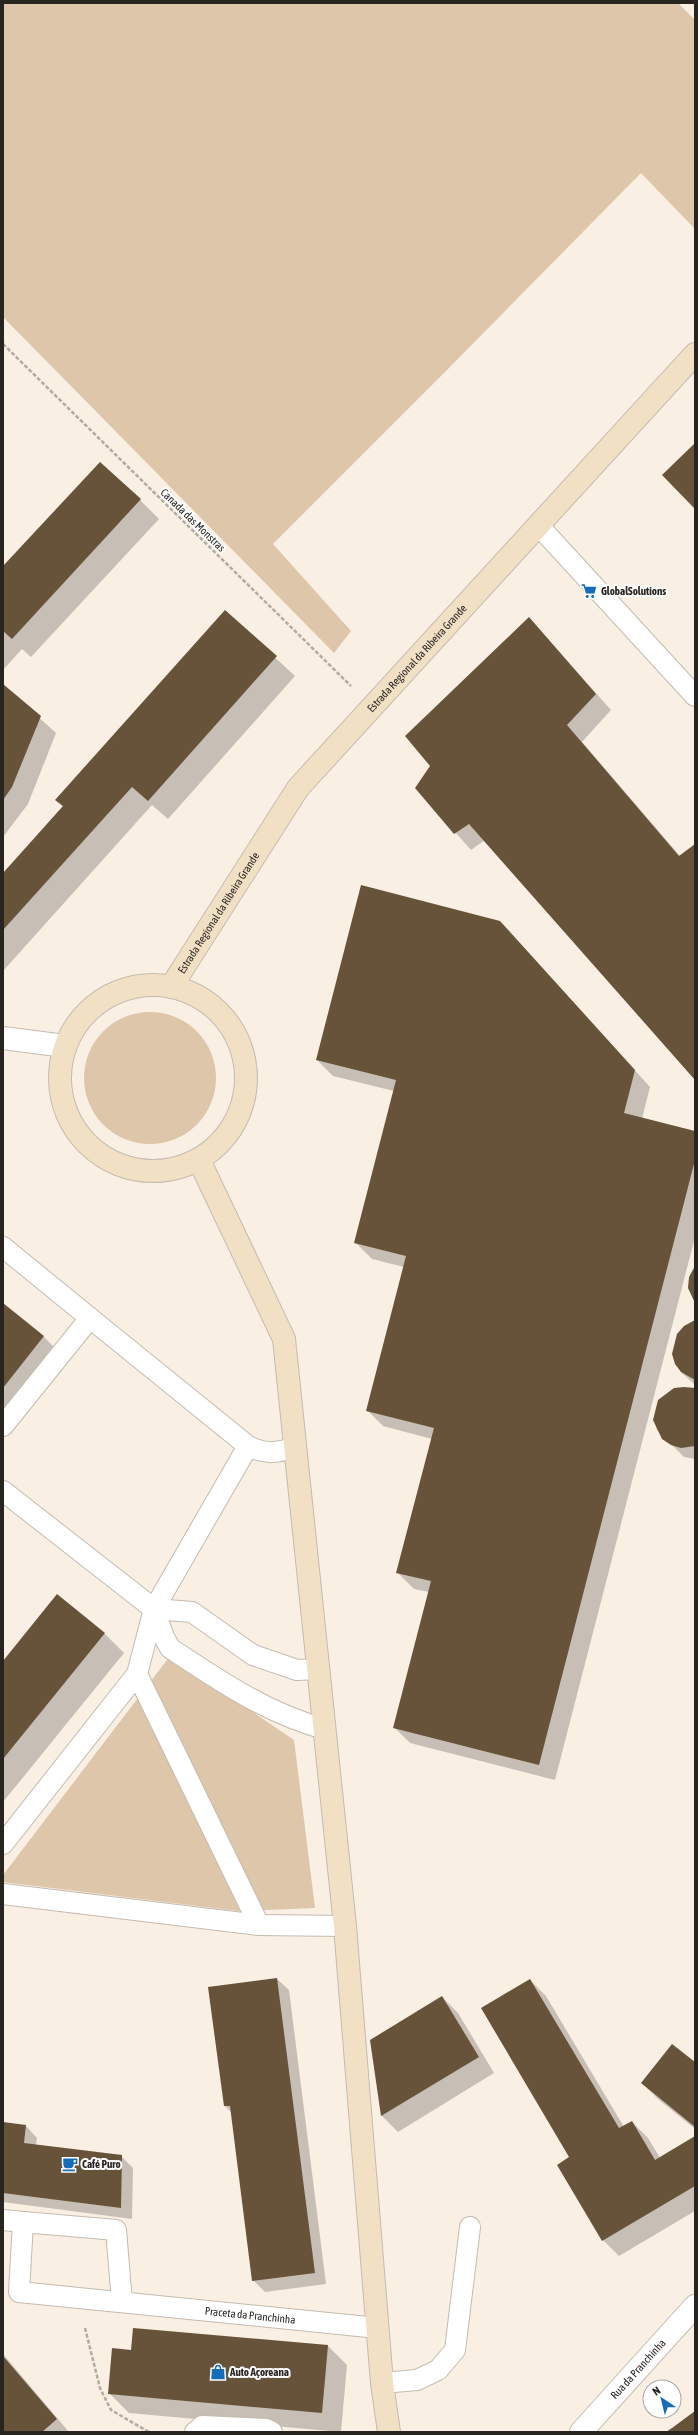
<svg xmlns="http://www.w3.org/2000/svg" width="698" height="2435" viewBox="0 0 698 2435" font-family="'Asap Condensed',sans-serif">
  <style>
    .green { fill: #ddc6aa }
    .shadow { fill: #0003 }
    .building { fill: #675339 }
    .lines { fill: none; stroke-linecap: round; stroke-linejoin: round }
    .service-casing { stroke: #c4bbb0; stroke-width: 22 }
    .minor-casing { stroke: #c4bbb0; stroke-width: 24 }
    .secondary-casing { stroke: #c4bbb0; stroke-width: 24 }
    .path { stroke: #b3aba1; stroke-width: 2.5; stroke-dasharray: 4 2; stroke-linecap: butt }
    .service { stroke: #fff; stroke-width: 20 }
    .minor { stroke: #fff; stroke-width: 22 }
    .secondary { stroke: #f2e0c5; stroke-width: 22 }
    .labels { text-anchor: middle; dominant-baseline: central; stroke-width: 4; stroke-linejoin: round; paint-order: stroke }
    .street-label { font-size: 11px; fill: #282420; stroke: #fff }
    .poi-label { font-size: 11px; font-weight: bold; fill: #282420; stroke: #fff; text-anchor: start }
  </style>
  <rect width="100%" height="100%" fill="#f9efe3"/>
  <g class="green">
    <path d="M 3,3 L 678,3 L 695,20 L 695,229 L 641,173 L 444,373 L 273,544 L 351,631 L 334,653 L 3,317 Z"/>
    <circle cx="150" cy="1078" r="66"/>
    <path d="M 170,1656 L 294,1740 L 315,1908 L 238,1911 L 3,1882 L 3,1875 Z"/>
  </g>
  <g class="shadow">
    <path d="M 140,500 L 159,519 L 31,657 L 22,649 L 3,670 L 3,568 Z"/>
    <path d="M 225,611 L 295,676 L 168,819 L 152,805 L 3,971 L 3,875 L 63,807 L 57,800 Z"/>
    <path d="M 529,618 L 611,710 L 582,742 L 680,856 L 695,845 L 695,1078 L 485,840 L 471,850 L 416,788 Z"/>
    <path d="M 3,685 L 56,733 L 28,804 L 3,837 Z"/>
    <path d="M 500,922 L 650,1087 L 642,1119 L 695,1132 L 695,1237 L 555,1780 L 410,1743 L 394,1727 L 429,1592 L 414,1589 L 398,1573 L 432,1439 L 383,1426 L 367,1410 L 404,1267 L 372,1259 L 356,1243 L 394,1091 L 333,1076 L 317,1060 Z"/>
    <path d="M 3,1304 L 44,1337 L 60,1353 L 3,1424 Z"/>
    <path d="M 695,1322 L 695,1385 L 681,1372 L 673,1354 L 678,1334 Z"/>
    <path d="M 675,1389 L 695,1390 L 695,1459 L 684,1457 L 657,1430 L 654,1420 L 659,1401 Z"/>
    <path d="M 57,1596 L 105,1634 L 124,1653 L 3,1802 L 3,1663 Z"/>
    <path d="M 277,1979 L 289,1990 L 326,2284 L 265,2292 L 253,2280 L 232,2113 L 225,2106 Z"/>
    <path d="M 530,1980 L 546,1996 L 624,2127 L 632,2122 L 648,2138 L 660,2158 L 695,2137 L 695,2211 L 619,2256 L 603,2240 L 571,2158 Z"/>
    <path d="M 442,1997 L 458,2013 L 494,2073 L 398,2132 L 382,2116 L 371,2040 Z"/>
    <path d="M 695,2063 L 695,2129 L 658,2099 L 642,2083 Z"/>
    <path d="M 3,2123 L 26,2126 L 37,2138 L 36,2145 L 121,2156 L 133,2168 L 132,2219 L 3,2202 Z"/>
    <path d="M 328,2346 L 347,2365 L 341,2432 L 129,2413 L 109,2393 L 132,2351 Z"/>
    <path d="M 3,2354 L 69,2432 L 3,2432 Z"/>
  </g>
  <g class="building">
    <path d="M 695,443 L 695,509 L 662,475 Z"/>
    <path d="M 100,462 L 141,499 L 12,639 L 3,631 L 3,566 Z"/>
    <path d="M 225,610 L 277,656 L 148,801 L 132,787 L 3,930 L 3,873 L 63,806 L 55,800 Z"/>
    <path d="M 529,617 L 596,694 L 567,725 L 679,856 L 695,844 L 695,1080 L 469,824 L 454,834 L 415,788 L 430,766 L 405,736 Z"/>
    <path d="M 3,684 L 41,716 L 12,787 L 3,800 Z"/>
    <path d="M 361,885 L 500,921 L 635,1070 L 624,1113 L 695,1131 L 695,1160 L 539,1765 L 393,1728 L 431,1581 L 396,1573 L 434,1428 L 366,1411 L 406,1256 L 354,1243 L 396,1080 L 316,1060 Z"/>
    <path d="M 695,1266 L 695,1303 L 688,1288 L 689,1277 Z"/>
    <path d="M 3,1303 L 44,1336 L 3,1388 Z"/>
    <path d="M 695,1320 L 695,1380 L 681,1372 L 675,1364 L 672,1354 L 677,1334 L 684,1326 Z"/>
    <path d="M 684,1387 L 695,1388 L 695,1446 L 681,1448 L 671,1445 L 662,1439 L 653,1420 L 658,1400 L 674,1388 Z"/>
    <path d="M 57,1594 L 105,1633 L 3,1759 L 3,1661 Z"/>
    <path d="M 277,1978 L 315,2273 L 252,2281 L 230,2106 L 224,2106 L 208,1987 Z"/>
    <path d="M 530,1979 L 619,2128 L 632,2121 L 655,2160 L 695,2136 L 695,2186 L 602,2241 L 557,2165 L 569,2157 L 481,2008 Z"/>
    <path d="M 442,1996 L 479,2057 L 381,2116 L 370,2040 Z"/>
    <path d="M 672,2044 L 695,2062 L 695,2127 L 641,2083 Z"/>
    <path d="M 3,2122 L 26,2125 L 24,2143 L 122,2155 L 121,2208 L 3,2193 Z"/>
    <path d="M 133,2328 L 328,2345 L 322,2413 L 108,2394 L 112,2348 L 131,2350 Z"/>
    <path d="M 3,2356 L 57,2419 L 42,2432 L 3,2432 Z"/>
    <path d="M 695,2411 L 695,2432 L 666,2432 L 672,2428 Z"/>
  </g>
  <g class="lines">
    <defs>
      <g id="service">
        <path d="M 538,525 L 695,696"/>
        <path d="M 3,1247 L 90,1318"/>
        <path d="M 3,1426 L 90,1318 L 248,1446 L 154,1609 L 3,1491"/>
        <path d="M 248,1446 C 266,1455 277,1453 296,1447"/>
        <path d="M 154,1609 L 164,1637 L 170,1648 C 218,1680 268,1714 325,1729"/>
        <path d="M 154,1609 L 192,1612 L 253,1655 L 297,1670 L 319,1669"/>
        <path d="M 137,1674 L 154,1609"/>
        <path d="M 3,1844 L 137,1674 L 259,1925 L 3,1894"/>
        <path d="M 259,1925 L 345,1926"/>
        <path d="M 3,2220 L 23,2222"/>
        <path id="s1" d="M 122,2302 L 116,2230 L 23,2222 L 19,2292 L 378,2328"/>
        <path d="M 382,2383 L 417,2380 L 438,2370 L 455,2350 L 470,2227"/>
        <path d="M 195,2432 L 202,2426 L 266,2429 L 272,2432"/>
      </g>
      <g id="minor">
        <path d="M 3,1038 L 65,1046"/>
        <path id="s2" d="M 581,2432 L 695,2306"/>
      </g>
      <g id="secondary">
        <circle cx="153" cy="1078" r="93"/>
        <path id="s3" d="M 171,987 L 298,788 L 695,354"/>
        <path d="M 199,1160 L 284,1339 L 345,1926 L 382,2383 L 389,2432"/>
      </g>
    </defs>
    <use href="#service" class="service-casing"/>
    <use href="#minor" class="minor-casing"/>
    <use href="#secondary" class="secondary-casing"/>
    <g class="path">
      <path d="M 3,344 L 351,686"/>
      <path d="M 85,2328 L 100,2388 L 111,2410 L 149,2432"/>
    </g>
    <use href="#service" class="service"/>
    <use href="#minor" class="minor"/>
    <use href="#secondary" class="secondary"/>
  </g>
  <defs>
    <symbol id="supermarket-bare" viewBox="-9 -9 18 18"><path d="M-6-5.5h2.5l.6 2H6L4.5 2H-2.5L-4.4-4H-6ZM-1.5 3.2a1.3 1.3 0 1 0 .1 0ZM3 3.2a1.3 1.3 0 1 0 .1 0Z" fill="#176cba" stroke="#fff" stroke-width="2.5" paint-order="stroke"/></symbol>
    <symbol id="cafe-bare" viewBox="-9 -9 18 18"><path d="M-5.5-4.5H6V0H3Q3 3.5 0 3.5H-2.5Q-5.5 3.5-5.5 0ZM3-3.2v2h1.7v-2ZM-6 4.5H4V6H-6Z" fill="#176cba" stroke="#fff" stroke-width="2.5" paint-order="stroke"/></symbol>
    <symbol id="shop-bare" viewBox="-9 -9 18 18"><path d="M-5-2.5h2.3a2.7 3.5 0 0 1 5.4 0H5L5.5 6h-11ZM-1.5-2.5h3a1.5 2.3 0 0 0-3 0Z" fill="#176cba" stroke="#fff" stroke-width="2.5" paint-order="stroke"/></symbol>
  </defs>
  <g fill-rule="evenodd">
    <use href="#supermarket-bare" x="578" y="580" width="22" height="22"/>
    <use href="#cafe-bare" x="59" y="2153" width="22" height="22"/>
    <use href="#shop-bare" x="207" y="2361" width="22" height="22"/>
  </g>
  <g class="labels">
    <g class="street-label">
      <text transform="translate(193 520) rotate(44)">Canada das Monstras</text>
      <text stroke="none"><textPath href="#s3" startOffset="412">Estrada Regional da Ribeira Grande</textPath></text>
      <text stroke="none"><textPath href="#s3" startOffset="88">Estrada Regional da Ribeira Grande</textPath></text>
      <text stroke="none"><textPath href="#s1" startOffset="468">Praceta da Pranchinha</textPath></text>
      <text stroke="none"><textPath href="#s2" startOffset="85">Rua da Pranchinha</textPath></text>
    </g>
    <g class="poi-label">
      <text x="601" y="591">GlobalSolutions</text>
      <text x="82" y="2164">Café Puro</text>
      <text x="230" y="2372">Auto Açoreana</text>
    </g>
  </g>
  <rect width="698" height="2435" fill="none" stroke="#282420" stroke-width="8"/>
  <g transform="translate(662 2399) rotate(325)"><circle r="19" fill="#ffffff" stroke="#a9a7a6"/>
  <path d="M0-3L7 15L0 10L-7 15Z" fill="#176cba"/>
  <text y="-6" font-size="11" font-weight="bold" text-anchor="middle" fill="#282420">N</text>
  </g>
</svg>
